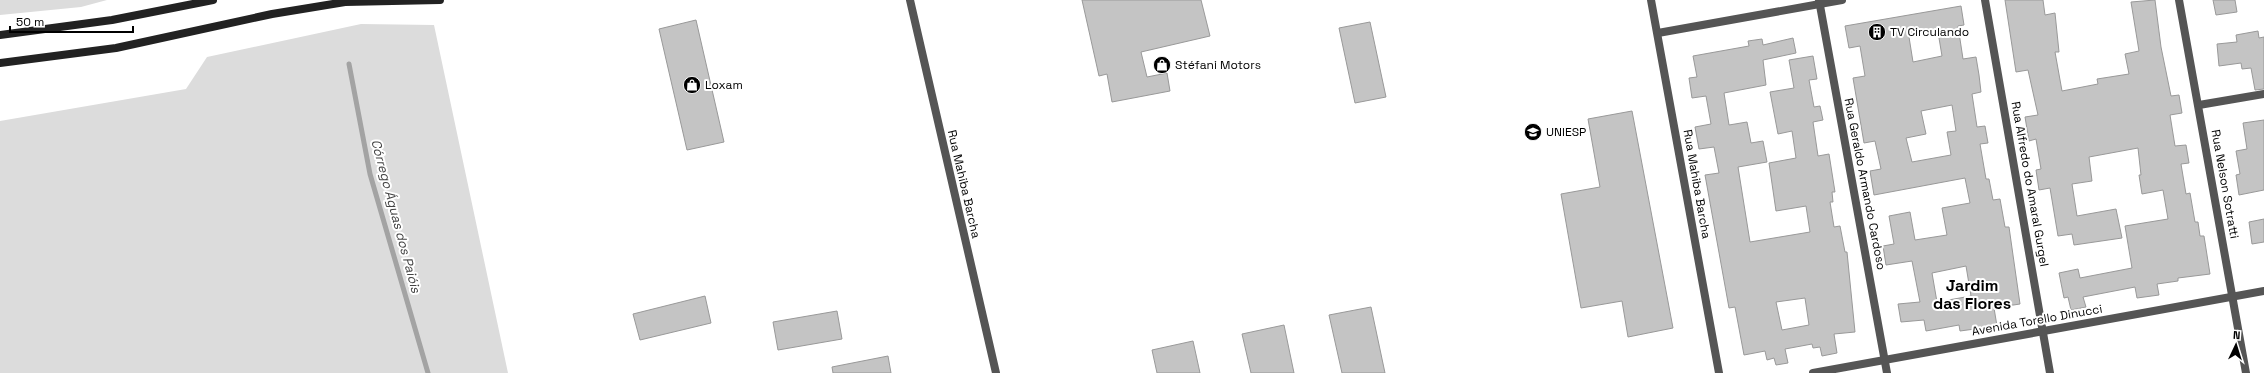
<svg xmlns="http://www.w3.org/2000/svg" width="2264" height="373" viewBox="0 0 2264 373" font-family="'Space Grotesk',sans-serif">
  <style>
    .green { fill: #dcdcdc }
    .lines { fill: none; stroke-linecap: round; stroke-linejoin: round }
    .stream { stroke: #a3a3a3; stroke-width: 5 }
    .building { fill: #c4c4c4; stroke: #999; fill-rule: evenodd }
    .minor { stroke: #555; stroke-width: 8 }
    .tertiary { stroke: #555; stroke-width: 8 }
    .secondary { stroke: #222; stroke-width: 8 }
    .labels { text-anchor: middle; dominant-baseline: central; stroke-width: 4; stroke-linejoin: round; paint-order: stroke }
    .poi-label { font-size: 12px; fill: #000; stroke: #fff; text-anchor: start }
    .street-label { font-size: 12px; fill: #000; stroke: #fff }
    .water-label { font-size: 13px; font-style: italic; fill: #444; stroke: #fff }
    .district-label { font-size: 16px; font-weight: bold; fill: #000; stroke: #fff }
  </style>
  <rect width="100%" height="100%" fill="#fff"/>
  <g class="green">
    <path d="M 0,0 L 107,0 L 81,7 L 0,15 Z"/>
    <path d="M 361,24 L 434,25 L 508,373 L 0,373 L 0,121 L 186,89 L 207,57 Z"/>
  </g>
  <g class="lines">
    <path class="stream" d="M 349,64 L 370,174 L 428,373"/>
  </g>
  <g class="building">
    <path d="M 1082,0 L 1201,0 L 1210,36 L 1141,52 L 1147,77 L 1167,73 L 1170,91 L 1112,102 L 1107,74 L 1099,76 Z"/>
    <path d="M 2005,0 L 2043,0 L 2045,15 L 2055,13 L 2059,52 L 2055,52 L 2062,91 L 2098,84 L 2097,79 L 2129,74 L 2125,54 L 2139,51 L 2131,2 L 2155,0 L 2161,47 L 2171,96 L 2179,95 L 2182,113 L 2170,115 L 2175,146 L 2186,145 L 2189,163 L 2181,164 L 2186,194 L 2190,193 L 2195,222 L 2198,222 L 2200,236 L 2204,236 L 2210,274 L 2178,278 L 2178,281 L 2157,284 L 2159,295 L 2137,298 L 2135,287 L 2083,297 L 2086,307 L 2071,310 L 2068,297 L 2064,298 L 2059,273 L 2078,269 L 2080,278 L 2132,268 L 2125,226 L 2168,219 L 2163,190 L 2142,194 L 2139,175 L 2141,175 L 2138,148 L 2089,157 L 2092,181 L 2072,184 L 2077,216 L 2116,209 L 2122,238 L 2074,245 L 2072,234 L 2058,236 L 2050,188 L 2039,190 L 2036,170 L 2041,169 L 2036,139 L 2029,141 L 2025,117 L 2038,115 L 2028,70 L 2016,72 Z"/>
    <path d="M 2213,0 L 2235,0 L 2237,12 L 2216,15 Z"/>
    <path d="M 1961,6 L 1964,25 L 1958,26 L 1963,59 L 1976,57 L 1979,75 L 1981,92 L 1972,94 L 1977,127 L 1985,126 L 1988,143 L 1980,144 L 1986,179 L 1989,179 L 1993,200 L 2000,199 L 2005,227 L 2009,227 L 2020,304 L 1994,308 L 1997,326 L 1960,331 L 1959,325 L 1926,331 L 1924,320 L 1901,322 L 1898,304 L 1920,302 L 1912,261 L 1886,265 L 1883,246 L 1894,244 L 1889,216 L 1910,212 L 1915,240 L 1947,235 L 1942,208 L 1970,203 L 1965,178 L 1874,195 L 1870,171 L 1881,169 L 1875,141 L 1864,143 L 1853,78 L 1865,76 L 1860,46 L 1849,48 L 1845,26 ZM 1938,32 L 1942,56 L 1913,62 L 1909,37 ZM 1952,105 L 1956,131 L 1947,132 L 1951,155 L 1912,162 L 1906,138 L 1926,134 L 1921,111 ZM 1966,266 L 1971,296 L 1937,302 L 1932,273 Z"/>
    <path d="M 696,20 L 724,142 L 687,150 L 659,29 Z"/>
    <path d="M 1370,22 L 1386,97 L 1355,103 L 1339,28 Z"/>
    <path d="M 2258,31 L 2259,38 L 2264,37 L 2264,89 L 2255,90 L 2251,68 L 2242,69 L 2241,63 L 2219,66 L 2217,44 L 2237,42 L 2236,35 Z"/>
    <path d="M 1793,38 L 1796,53 L 1763,60 L 1766,85 L 1724,93 L 1729,125 L 1747,122 L 1751,143 L 1763,141 L 1767,162 L 1738,167 L 1750,242 L 1810,232 L 1806,206 L 1776,211 L 1769,163 L 1796,158 L 1792,131 L 1778,134 L 1770,92 L 1794,88 L 1789,60 L 1813,56 L 1817,79 L 1809,80 L 1814,107 L 1820,106 L 1823,120 L 1813,122 L 1818,156 L 1829,154 L 1835,192 L 1832,192 L 1833,202 L 1830,202 L 1834,227 L 1840,226 L 1845,252 L 1847,252 L 1855,332 L 1834,334 L 1837,353 L 1822,356 L 1820,347 L 1813,348 L 1812,344 L 1785,349 L 1788,363 L 1776,365 L 1774,358 L 1767,360 L 1765,351 L 1744,355 L 1735,307 L 1729,308 L 1705,175 L 1719,173 L 1714,147 L 1699,149 L 1695,127 L 1711,124 L 1706,96 L 1692,98 L 1689,78 L 1697,77 L 1693,56 L 1749,46 L 1748,41 L 1762,39 L 1763,45 ZM 1805,298 L 1809,325 L 1782,330 L 1776,302 Z"/>
    <path d="M 1632,111 L 1673,328 L 1628,337 L 1622,301 L 1581,308 L 1561,194 L 1600,187 L 1588,119 Z"/>
    <path d="M 2264,120 L 2264,190 L 2239,195 L 2236,175 L 2240,174 L 2236,151 L 2247,149 L 2243,123 Z"/>
    <path d="M 2264,219 L 2264,242 L 2252,244 L 2249,222 Z"/>
    <path d="M 705,296 L 711,323 L 640,340 L 633,314 Z"/>
    <path d="M 1371,307 L 1385,373 L 1342,373 L 1329,315 Z"/>
    <path d="M 837,311 L 842,339 L 778,350 L 773,322 Z"/>
    <path d="M 1284,325 L 1294,373 L 1251,373 L 1242,334 Z"/>
    <path d="M 1193,341 L 1200,373 L 1157,373 L 1152,350 Z"/>
    <path d="M 888,356 L 891,373 L 833,373 L 832,367 Z"/>
  </g>
  <g class="lines">
    <g class="minor">
      <path d="M 1651,0 L 1719,373"/>
      <path d="M 1819,0 L 1887,373"/>
      <path d="M 1985,0 L 2050,373"/>
      <path d="M 2179,0 L 2246,373"/>
      <path d="M 1658,33 L 1842,0"/>
      <path d="M 2199,105 L 2264,94"/>
      <path d="M 1813,373 L 2264,291"/>
    </g>
    <path class="tertiary" d="M 910,0 L 996,373"/>
    <g class="secondary">
      <path d="M 0,35 L 112,20 L 213,0"/>
      <path d="M 0,63 L 116,48 L 272,14 L 345,2 L 440,0"/>
    </g>
  </g>
  <defs>
    <symbol id="building-disc" viewBox="-11 -11 22 22"><circle r="9.5" fill="#000" stroke="#fff"/><path d="M-4-6H4V6H1V3H-1V6H-4ZM-2.5-4.3h1.7v1.8h-1.7ZM.8-4.3h1.7v1.8H.8ZM-2.5-1h1.7V.8h-1.7ZM.8-1h1.7V.8H.8Z" fill="#fff"/></symbol>
    <symbol id="shop-disc" viewBox="-11 -11 22 22"><circle r="9.5" fill="#000" stroke="#fff"/><path d="M-5-2.5h2.3a2.7 3.5 0 0 1 5.4 0H5L5.5 6h-11ZM-1.5-2.5h3a1.5 2.3 0 0 0-3 0Z" fill="#fff"/></symbol>
    <symbol id="university-disc" viewBox="-11 -11 22 22"><circle r="9.5" fill="#000" stroke="#fff"/><path d="M0-5L7-2L0 1L-7-2ZM-4 1L0 2.5L4 1V4Q0 6-4 4Z" fill="#fff"/></symbol>
  </defs>
  <g fill-rule="evenodd">
    <use href="#building-disc" x="1867" y="22" width="20" height="20"/>
    <use href="#shop-disc" x="1152" y="55" width="20" height="20"/>
    <use href="#shop-disc" x="682" y="75" width="20" height="20"/>
    <use href="#university-disc" x="1523" y="122" width="20" height="20"/>
  </g>
  <g class="labels">
    <g class="poi-label">
      <text x="1890" y="32">TV Circulando</text>
      <text x="1175" y="65">Stéfani Motors</text>
      <text x="705" y="85">Loxam</text>
      <text x="1546" y="132">UNIESP</text>
    </g>
    <g class="street-label">
      <text transform="translate(964 184) rotate(77)">Rua Mahiba Barcha</text>
      <text transform="translate(1697 184) rotate(80)">Rua Mahiba Barcha</text>
      <text transform="translate(1865 184) rotate(79)">Rua Geraldo Armando Cardoso</text>
      <text transform="translate(2030 184) rotate(80)">Rua Alfredo do Amaral Gurgel</text>
      <text transform="translate(2225 184) rotate(80)">Rua Nelson Sotratti</text>
      <text transform="translate(2037 320) rotate(-10)">Avenida Torello Dinucci</text>
    </g>
    <g class="water-label">
      <text transform="translate(396 216) rotate(75)">Córrego Águas dos Paióis</text>
    </g>
    <g class="district-label">
      <text x="1972" y="285">Jardim<tspan x="1972" dy="18">das Flores</tspan></text>
    </g>
  </g>
  <g transform="translate(2236 345) rotate(4)" stroke="#ffffff" stroke-width="3" paint-order="stroke">
  <path d="M0-3L7 15L0 10L-7 15Z" fill="#000000"/>
  <text y="-6" font-size="11" font-weight="bold" text-anchor="middle" fill="#000000">N</text>
  </g>
  <path d="M10 26v6h123v-6" fill="none" stroke="#000000" stroke-width="2"/>
  <text x="16" y="26" font-size="12" fill="#000000" stroke="#ffffff" stroke-width="3" paint-order="stroke">50 m</text>
</svg>
